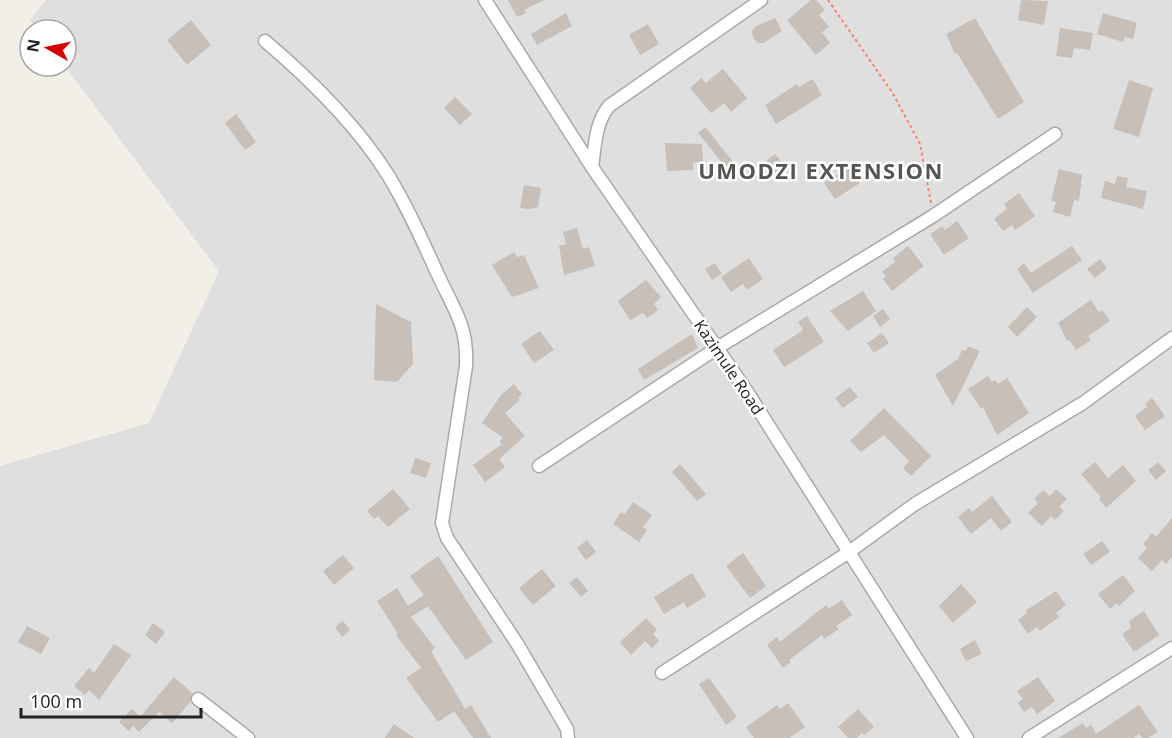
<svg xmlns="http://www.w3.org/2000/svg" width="1172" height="738" viewBox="0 0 1172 738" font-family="'Open Sans',sans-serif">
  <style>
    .residential { fill: #e0dfdf }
    .building { fill: #c7bfb8 }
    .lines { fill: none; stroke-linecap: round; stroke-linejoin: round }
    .minor-casing { stroke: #a9a9a9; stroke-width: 15 }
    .path { stroke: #fa8072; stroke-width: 2; stroke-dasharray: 3 3; stroke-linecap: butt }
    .minor { stroke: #fff; stroke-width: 12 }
    .labels { text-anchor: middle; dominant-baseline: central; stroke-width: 5; stroke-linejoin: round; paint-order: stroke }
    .street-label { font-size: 16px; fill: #222; stroke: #fff }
    .district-label { font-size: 22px; font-weight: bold; letter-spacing: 1.5px; fill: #555; stroke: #fff }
  </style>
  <rect width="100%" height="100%" fill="#f2efe9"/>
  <path class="residential" d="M 46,0 L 1172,0 L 1172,738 L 0,738 L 0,466 L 149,423 L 219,271 L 65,66 L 66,30 L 38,30 L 30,20 Z"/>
  <g class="building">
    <path d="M 508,0 L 544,0 L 524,10 L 526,13 L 517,17 Z"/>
    <path d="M 811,0 L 816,0 L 825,10 L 819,15 L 829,27 L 822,32 L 830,43 L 816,55 L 787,20 Z"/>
    <path d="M 1021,0 L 1048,1 L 1044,25 L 1018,20 Z"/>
    <path d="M 566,13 L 572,26 L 537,45 L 531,34 Z"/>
    <path d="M 1103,13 L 1137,23 L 1133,39 L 1125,37 L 1123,42 L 1097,34 Z"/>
    <path d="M 775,18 L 782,31 L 764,43 L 758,43 L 753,38 L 752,31 L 756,26 Z"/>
    <path d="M 975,18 L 1024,102 L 998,119 L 957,53 L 955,54 L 946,34 Z"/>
    <path d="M 191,20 L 211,45 L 187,65 L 167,40 Z"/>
    <path d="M 648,24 L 659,44 L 640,55 L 629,35 Z"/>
    <path d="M 1060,28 L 1093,33 L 1090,50 L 1074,48 L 1072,58 L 1056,56 Z"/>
    <path d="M 723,69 L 747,98 L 731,112 L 724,103 L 711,113 L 690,88 L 701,78 L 706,83 Z"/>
    <path d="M 813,79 L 822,95 L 776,124 L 765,105 L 797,84 L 799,87 Z"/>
    <path d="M 1129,80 L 1153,88 L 1139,137 L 1113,129 Z"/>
    <path d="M 455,97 L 472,114 L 460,125 L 444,108 Z"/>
    <path d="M 236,114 L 256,142 L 245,150 L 225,123 Z"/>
    <path d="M 705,127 L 735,164 L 728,170 L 698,133 Z"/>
    <path d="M 665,143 L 702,144 L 703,162 L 693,163 L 693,170 L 667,171 Z"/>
    <path d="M 775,154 L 786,167 L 777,175 L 766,161 Z"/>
    <path d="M 850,166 L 860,183 L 835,199 L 824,183 Z"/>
    <path d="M 1059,169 L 1082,175 L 1079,201 L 1074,200 L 1070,217 L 1053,212 L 1056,202 L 1051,201 Z"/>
    <path d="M 1117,176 L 1128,178 L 1126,187 L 1147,191 L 1143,209 L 1101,198 L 1105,181 L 1115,184 Z"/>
    <path d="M 524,185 L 541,188 L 538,207 L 530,209 L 520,208 Z"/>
    <path d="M 1019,193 L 1035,216 L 1015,230 L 1012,225 L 1003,231 L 994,219 L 1007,209 L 1004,204 Z"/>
    <path d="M 957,221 L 969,238 L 944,255 L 930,234 L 942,226 L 945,230 Z"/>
    <path d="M 577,228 L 583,249 L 589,247 L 595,266 L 564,275 L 559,246 L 566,244 L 563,232 Z"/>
    <path d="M 908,246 L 924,266 L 892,291 L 883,279 L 886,276 L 882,272 L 895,262 L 893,258 Z"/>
    <path d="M 1072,246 L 1082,260 L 1033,293 L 1017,269 L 1024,263 L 1031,273 Z"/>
    <path d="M 514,252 L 517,257 L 524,255 L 539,288 L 512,297 L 492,265 Z"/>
    <path d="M 749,258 L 763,279 L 747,290 L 743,284 L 731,292 L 721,277 Z"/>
    <path d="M 1100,259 L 1107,268 L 1095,278 L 1087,269 Z"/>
    <path d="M 715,263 L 722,274 L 712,280 L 705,269 Z"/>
    <path d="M 646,280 L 661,297 L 654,304 L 658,310 L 647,318 L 643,313 L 630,320 L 618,301 Z"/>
    <path d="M 863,291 L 876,311 L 848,331 L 830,311 Z"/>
    <path d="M 1091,300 L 1099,312 L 1102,310 L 1110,321 L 1088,336 L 1091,340 L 1076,350 L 1069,340 L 1067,341 L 1058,323 Z"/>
    <path d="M 376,304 L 411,322 L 413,364 L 397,382 L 374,380 Z"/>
    <path d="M 1027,307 L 1037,317 L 1017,337 L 1008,327 Z"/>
    <path d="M 883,309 L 890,319 L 880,327 L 873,316 Z"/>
    <path d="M 807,316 L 824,342 L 784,367 L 773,350 L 803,330 L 798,322 Z"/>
    <path d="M 540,331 L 554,350 L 534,363 L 521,344 Z"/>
    <path d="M 882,333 L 889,343 L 874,353 L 867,343 Z"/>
    <path d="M 692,334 L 698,348 L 644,380 L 638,369 Z"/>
    <path d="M 968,346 L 980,351 L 953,406 L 935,375 L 958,359 L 962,350 L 966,351 Z"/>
    <path d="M 988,376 L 992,382 L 995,380 L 998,384 L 1007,378 L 1029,413 L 997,435 L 983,407 L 981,409 L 968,389 Z"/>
    <path d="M 514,384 L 522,394 L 518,398 L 520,400 L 505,413 L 525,436 L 499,459 L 505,467 L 485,482 L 473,465 L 502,444 L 499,442 L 503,438 L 482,423 L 501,395 Z"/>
    <path d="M 850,387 L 858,397 L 843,408 L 835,398 Z"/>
    <path d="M 1152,398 L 1165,416 L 1145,430 L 1135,416 L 1147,407 L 1145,404 Z"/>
    <path d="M 884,408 L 931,456 L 911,476 L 903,468 L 909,461 L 884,435 L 861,452 L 850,441 Z"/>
    <path d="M 415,458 L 431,463 L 426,478 L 410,473 Z"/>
    <path d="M 1095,462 L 1108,478 L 1123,465 L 1136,481 L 1106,508 L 1099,499 L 1101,497 L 1081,474 Z"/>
    <path d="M 1158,462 L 1166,471 L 1156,480 L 1148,470 Z"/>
    <path d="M 680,464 L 706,494 L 697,501 L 672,472 Z"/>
    <path d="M 393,489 L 410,509 L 388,527 L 378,516 L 374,519 L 367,511 Z"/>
    <path d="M 1056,489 L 1067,499 L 1059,507 L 1064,511 L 1055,520 L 1051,516 L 1042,526 L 1028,513 L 1038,503 L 1034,499 L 1043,490 L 1050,496 Z"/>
    <path d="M 992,496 L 1012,522 L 1001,531 L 991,518 L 971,534 L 958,517 L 969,508 L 972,512 Z"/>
    <path d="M 633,502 L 652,515 L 643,527 L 647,530 L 639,542 L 613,524 L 621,512 L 625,514 Z"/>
    <path d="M 1172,518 L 1172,557 L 1166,564 L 1162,560 L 1152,571 L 1138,558 L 1147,548 L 1143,544 L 1152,533 L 1156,537 Z"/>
    <path d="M 587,540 L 596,552 L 586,560 L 577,548 Z"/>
    <path d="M 1102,541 L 1110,552 L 1091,565 L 1083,554 Z"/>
    <path d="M 743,553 L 766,586 L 750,598 L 726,566 Z"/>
    <path d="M 343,555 L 354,568 L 334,585 L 323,571 Z"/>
    <path d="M 438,556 L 493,642 L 466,660 L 428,606 L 411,617 L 435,648 L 431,651 L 465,709 L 471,705 L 491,738 L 473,738 L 454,711 L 438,722 L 406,678 L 421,668 L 396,635 L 398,634 L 377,601 L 397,588 L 408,606 L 424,595 L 410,576 Z"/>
    <path d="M 542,569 L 556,586 L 533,605 L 519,588 Z"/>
    <path d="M 692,573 L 706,596 L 687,608 L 684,602 L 664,614 L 654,597 Z"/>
    <path d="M 1123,575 L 1135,591 L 1119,606 L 1117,603 L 1110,609 L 1098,594 Z"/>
    <path d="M 577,577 L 588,591 L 581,597 L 569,583 Z"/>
    <path d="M 961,584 L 977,602 L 953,623 L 939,606 Z"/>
    <path d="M 1056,591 L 1066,605 L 1056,613 L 1059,617 L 1040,631 L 1037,627 L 1028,634 L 1018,620 L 1027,613 L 1025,611 Z"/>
    <path d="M 842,600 L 852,615 L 836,626 L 839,629 L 824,639 L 822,635 L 789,660 L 791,662 L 783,668 L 767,645 L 777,637 L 780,642 L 826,605 L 828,609 Z"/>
    <path d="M 1144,611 L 1159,635 L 1134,652 L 1122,634 L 1131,628 L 1129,621 Z"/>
    <path d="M 646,618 L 657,630 L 653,634 L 659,641 L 652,648 L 645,641 L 631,655 L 620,642 Z"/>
    <path d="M 343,621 L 350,630 L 342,637 L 335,627 Z"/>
    <path d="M 153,623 L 165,632 L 156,644 L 145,635 Z"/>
    <path d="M 27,626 L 50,638 L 41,654 L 18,642 Z"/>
    <path d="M 975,640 L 982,654 L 966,661 L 960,649 Z"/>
    <path d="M 114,644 L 131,655 L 99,700 L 89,690 L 85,695 L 74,686 L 89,668 L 94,673 Z"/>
    <path d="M 174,677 L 192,693 L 190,702 L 172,723 L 159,712 L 139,732 L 133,726 L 129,731 L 119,722 L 132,709 L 140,717 Z"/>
    <path d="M 1038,677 L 1055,701 L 1037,714 L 1032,707 L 1024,712 L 1018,703 L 1023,699 L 1017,691 Z"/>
    <path d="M 709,678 L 737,717 L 726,725 L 699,684 Z"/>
    <path d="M 788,703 L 805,727 L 789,738 L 754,738 L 746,727 L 777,705 L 780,709 Z"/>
    <path d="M 1139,705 L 1158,732 L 1148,738 L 1142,738 L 1139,734 L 1133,738 L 1058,738 L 1083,723 L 1086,728 L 1091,725 L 1096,734 Z"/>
    <path d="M 858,709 L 874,727 L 864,735 L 862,733 L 857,738 L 848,738 L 838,727 Z"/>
    <path d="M 394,724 L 414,738 L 385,738 Z"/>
  </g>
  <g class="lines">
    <defs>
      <g id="minor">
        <path d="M 485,0 L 592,167 L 746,390 L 967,738"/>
        <path d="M 265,41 C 311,80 356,124 388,175 C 408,208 423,242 439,277 C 455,311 468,327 466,366 L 442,523 L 447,538 L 518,645 L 567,729 L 568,738"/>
        <path d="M 592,167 C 595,147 595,123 609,106 L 761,0"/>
        <path d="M 539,466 L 717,348 L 933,216 L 1055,134"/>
        <path d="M 662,673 L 849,552 L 915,504 L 1083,403 L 1172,338"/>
        <path d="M 198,699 L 248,738"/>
        <path d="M 1029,738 L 1172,648"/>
      </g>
    </defs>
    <use href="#minor" class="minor-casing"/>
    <path class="path" d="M 828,0 L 892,92 L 920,144 L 931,203"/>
    <use href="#minor" class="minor"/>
  </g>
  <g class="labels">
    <g class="street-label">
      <text transform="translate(729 367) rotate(56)">Kazimule Road</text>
    </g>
    <g class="district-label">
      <text x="821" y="170">UMODZI EXTENSION</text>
    </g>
  </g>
  <g transform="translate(48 48) rotate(279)"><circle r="28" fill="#ffffff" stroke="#a7a7a7" stroke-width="1.5"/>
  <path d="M0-4.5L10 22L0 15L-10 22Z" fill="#d40000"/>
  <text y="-9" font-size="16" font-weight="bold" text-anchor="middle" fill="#222222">N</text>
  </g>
  <path d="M21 708v9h180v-9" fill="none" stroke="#222222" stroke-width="3"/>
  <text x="30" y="708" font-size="18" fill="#222222" stroke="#ffffff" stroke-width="4.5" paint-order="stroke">100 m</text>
</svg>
